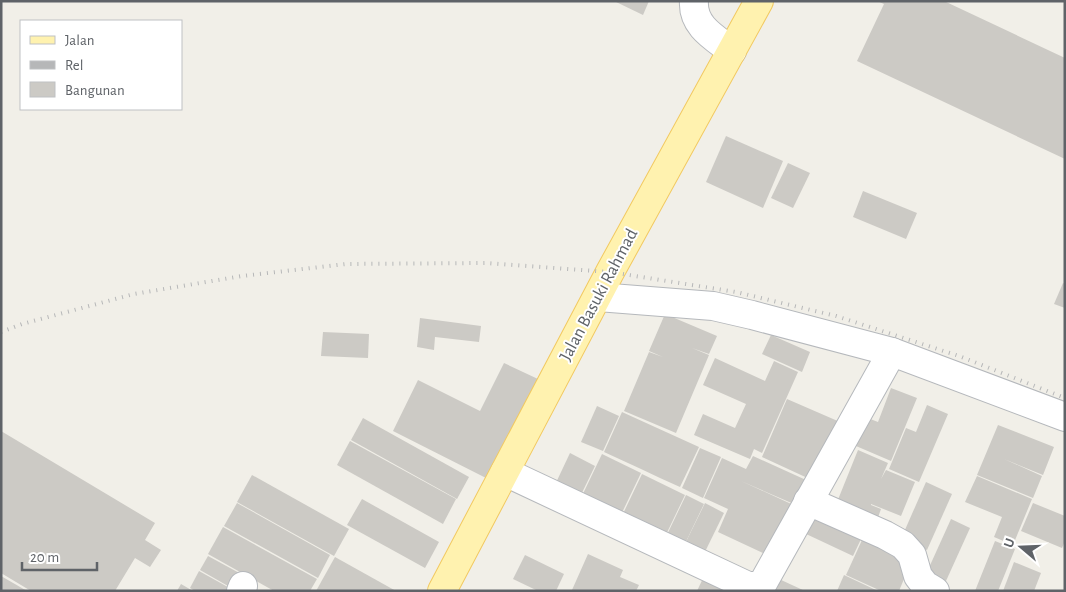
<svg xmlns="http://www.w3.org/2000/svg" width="1066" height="592" viewBox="0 0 1066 592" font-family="'Alegreya Sans',sans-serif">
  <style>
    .building { fill: #cccac5 }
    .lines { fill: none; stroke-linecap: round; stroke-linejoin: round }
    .minor-casing { stroke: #b5b8bc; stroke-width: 30 }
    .major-casing { stroke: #f2c960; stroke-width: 30 }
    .minor { stroke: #fff; stroke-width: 28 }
    .major { stroke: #fff2af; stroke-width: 28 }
    .rail { stroke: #b6b7b8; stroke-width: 4; stroke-dasharray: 1 6; stroke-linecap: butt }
    .labels { text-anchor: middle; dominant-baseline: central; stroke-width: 4; stroke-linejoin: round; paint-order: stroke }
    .street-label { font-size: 18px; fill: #5f6368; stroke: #fff }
  </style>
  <rect width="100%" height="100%" fill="#f1efe8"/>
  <g class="building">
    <path d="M 614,1 L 649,1 L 643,15 Z"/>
    <path d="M 877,1 L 944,1 L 1065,58 L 1065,159 L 857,61 L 884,4 Z"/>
    <path d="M 726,136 L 783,161 L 763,208 L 706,182 Z"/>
    <path d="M 788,163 L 810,173 L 793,208 L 771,198 Z"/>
    <path d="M 863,191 L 917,213 L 906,239 L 853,217 Z"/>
    <path d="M 1063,283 L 1065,284 L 1065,308 L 1054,304 Z"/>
    <path d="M 665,314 L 717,336 L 709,354 L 692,348 L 709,355 L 684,414 L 670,408 L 684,414 L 676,433 L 624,411 L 649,352 L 663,357 L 649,351 Z"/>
    <path d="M 420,318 L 481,326 L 479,342 L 435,337 L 434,350 L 417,347 Z"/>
    <path d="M 323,332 L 369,334 L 368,358 L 321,356 Z"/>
    <path d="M 771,335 L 810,352 L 802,372 L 762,354 Z"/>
    <path d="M 715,358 L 765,381 L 774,361 L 798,372 L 762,453 L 754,449 L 750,459 L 694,435 L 703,414 L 735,428 L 746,404 L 703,385 Z"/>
    <path d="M 504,363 L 538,379 L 488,479 L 393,431 L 418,380 L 480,411 Z"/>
    <path d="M 891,388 L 917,398 L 891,461 L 849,443 L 860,415 L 878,422 Z"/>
    <path d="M 787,399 L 840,422 L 825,456 L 808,448 L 825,456 L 814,481 L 762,457 Z"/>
    <path d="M 927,405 L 948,414 L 919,482 L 889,469 L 906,428 L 916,432 Z"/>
    <path d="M 597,406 L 619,416 L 603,451 L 581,442 Z"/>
    <path d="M 622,412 L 699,447 L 680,487 L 660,478 L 667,463 L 660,478 L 641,469 L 646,457 L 641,469 L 604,452 Z"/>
    <path d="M 363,418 L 469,477 L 457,499 L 351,440 Z"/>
    <path d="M 998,425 L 1054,447 L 1043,475 L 1004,459 L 1042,476 L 1033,498 L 977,475 Z"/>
    <path d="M 1,431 L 155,523 L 145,540 L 161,550 L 150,567 L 135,558 L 115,591 L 31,591 L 1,573 Z"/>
    <path d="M 350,441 L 456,499 L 443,524 L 337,465 Z"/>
    <path d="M 700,448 L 721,457 L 703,498 L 682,488 Z"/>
    <path d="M 858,450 L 888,463 L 881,479 L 886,470 L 915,482 L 901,516 L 871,504 L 871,505 L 881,509 L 876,523 L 835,507 Z"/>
    <path d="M 570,453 L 595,466 L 578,501 L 553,489 Z"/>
    <path d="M 602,454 L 641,473 L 618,521 L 579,502 Z"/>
    <path d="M 753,456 L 806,480 L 803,508 L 741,481 L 800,508 L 776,559 L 718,532 L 728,509 L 704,498 L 722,458 L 746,469 Z"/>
    <path d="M 642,474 L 685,495 L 662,543 L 619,522 Z"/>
    <path d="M 252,475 L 349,529 L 334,556 L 237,502 Z"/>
    <path d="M 977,476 L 1032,499 L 1013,545 L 994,537 L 1002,517 L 965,502 Z"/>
    <path d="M 926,482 L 952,494 L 927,550 L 901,539 Z"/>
    <path d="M 686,495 L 704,504 L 681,552 L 663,543 Z"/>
    <path d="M 362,499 L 439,542 L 425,568 L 347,525 Z"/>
    <path d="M 237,503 L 330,555 L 318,578 L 224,526 Z"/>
    <path d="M 705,503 L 724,513 L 700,562 L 681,552 Z"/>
    <path d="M 1033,503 L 1065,516 L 1065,541 L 1062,548 L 1021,531 Z"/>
    <path d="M 813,515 L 862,537 L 853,556 L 804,533 Z"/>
    <path d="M 951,519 L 970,528 L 946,581 L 927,572 Z"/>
    <path d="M 223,527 L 317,579 L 310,591 L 274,591 L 208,554 Z"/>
    <path d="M 862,540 L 911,562 L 899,591 L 881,591 L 846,575 Z"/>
    <path d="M 995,541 L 1015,549 L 998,591 L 975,591 Z"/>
    <path d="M 588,554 L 623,570 L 620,577 L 639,585 L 636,591 L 572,590 Z"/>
    <path d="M 525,555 L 564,574 L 556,591 L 538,591 L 513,579 Z"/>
    <path d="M 208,556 L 243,575 L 235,590 L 200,570 Z"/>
    <path d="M 335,557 L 396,591 L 316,591 Z"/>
    <path d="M 1014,562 L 1041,573 L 1034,591 L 1003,591 Z"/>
    <path d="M 199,571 L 235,591 L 195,591 L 190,588 Z"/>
    <path d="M 706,572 L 736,591 L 697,591 Z"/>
    <path d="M 844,575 L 878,591 L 837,591 Z"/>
    <path d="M 1,576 L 27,591 L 1,591 Z"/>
    <path d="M 779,579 L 805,591 L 774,591 Z"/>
    <path d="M 181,584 L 193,591 L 177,591 Z"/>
  </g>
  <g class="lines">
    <defs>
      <g id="minor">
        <path d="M 694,1 C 692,26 715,38 732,51"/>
        <path d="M 598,297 L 713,306 L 752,315 L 892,352 L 1065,417"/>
        <path d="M 505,472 L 748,586 L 760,586 L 763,583 L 892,352"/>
        <path d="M 808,501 L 885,535 L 903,545 L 912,555 L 918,576 L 925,585 L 935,591"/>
        <path d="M 241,591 L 243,586"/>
      </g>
      <path id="major" d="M 442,591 L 610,272 L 759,1"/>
    </defs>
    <use href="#minor" class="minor-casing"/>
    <use href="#major" class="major-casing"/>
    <use href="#minor" class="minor"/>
    <use href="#major" class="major"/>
    <path class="rail" d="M 1,332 L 22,324 L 134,294 L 242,276 L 346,264 L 486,263 L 610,272 L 736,292 L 836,316 L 959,356 L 1065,398"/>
  </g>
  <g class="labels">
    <g class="street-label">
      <text transform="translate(599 295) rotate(-62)">Jalan Basuki Rahmad</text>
    </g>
  </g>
  <rect width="1066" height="592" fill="none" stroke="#5f6368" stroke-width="5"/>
  <rect x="20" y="20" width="162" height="90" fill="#ffffff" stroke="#bfc1c3"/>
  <rect x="30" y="36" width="25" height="8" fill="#fff2af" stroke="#bfc1c3"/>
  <text x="65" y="45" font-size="15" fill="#5f6368">Jalan</text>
  <rect x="30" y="61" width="25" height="8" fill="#b6b7b8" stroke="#bfc1c3"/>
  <text x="65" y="70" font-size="15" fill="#5f6368">Rel</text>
  <rect x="30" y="82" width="25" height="15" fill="#cccac5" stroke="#bfc1c3"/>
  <text x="65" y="95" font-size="15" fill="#5f6368">Bangunan</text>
  <g transform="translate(1021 547) rotate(289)" stroke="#ffffff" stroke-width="4" paint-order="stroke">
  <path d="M0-4L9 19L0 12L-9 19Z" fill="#5f6368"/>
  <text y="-8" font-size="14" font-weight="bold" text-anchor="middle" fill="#5f6368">U</text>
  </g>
  <path d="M22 562v8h75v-8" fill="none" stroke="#5f6368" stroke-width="2.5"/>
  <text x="30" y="562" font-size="15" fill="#5f6368" stroke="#ffffff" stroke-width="4" paint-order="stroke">20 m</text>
</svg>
